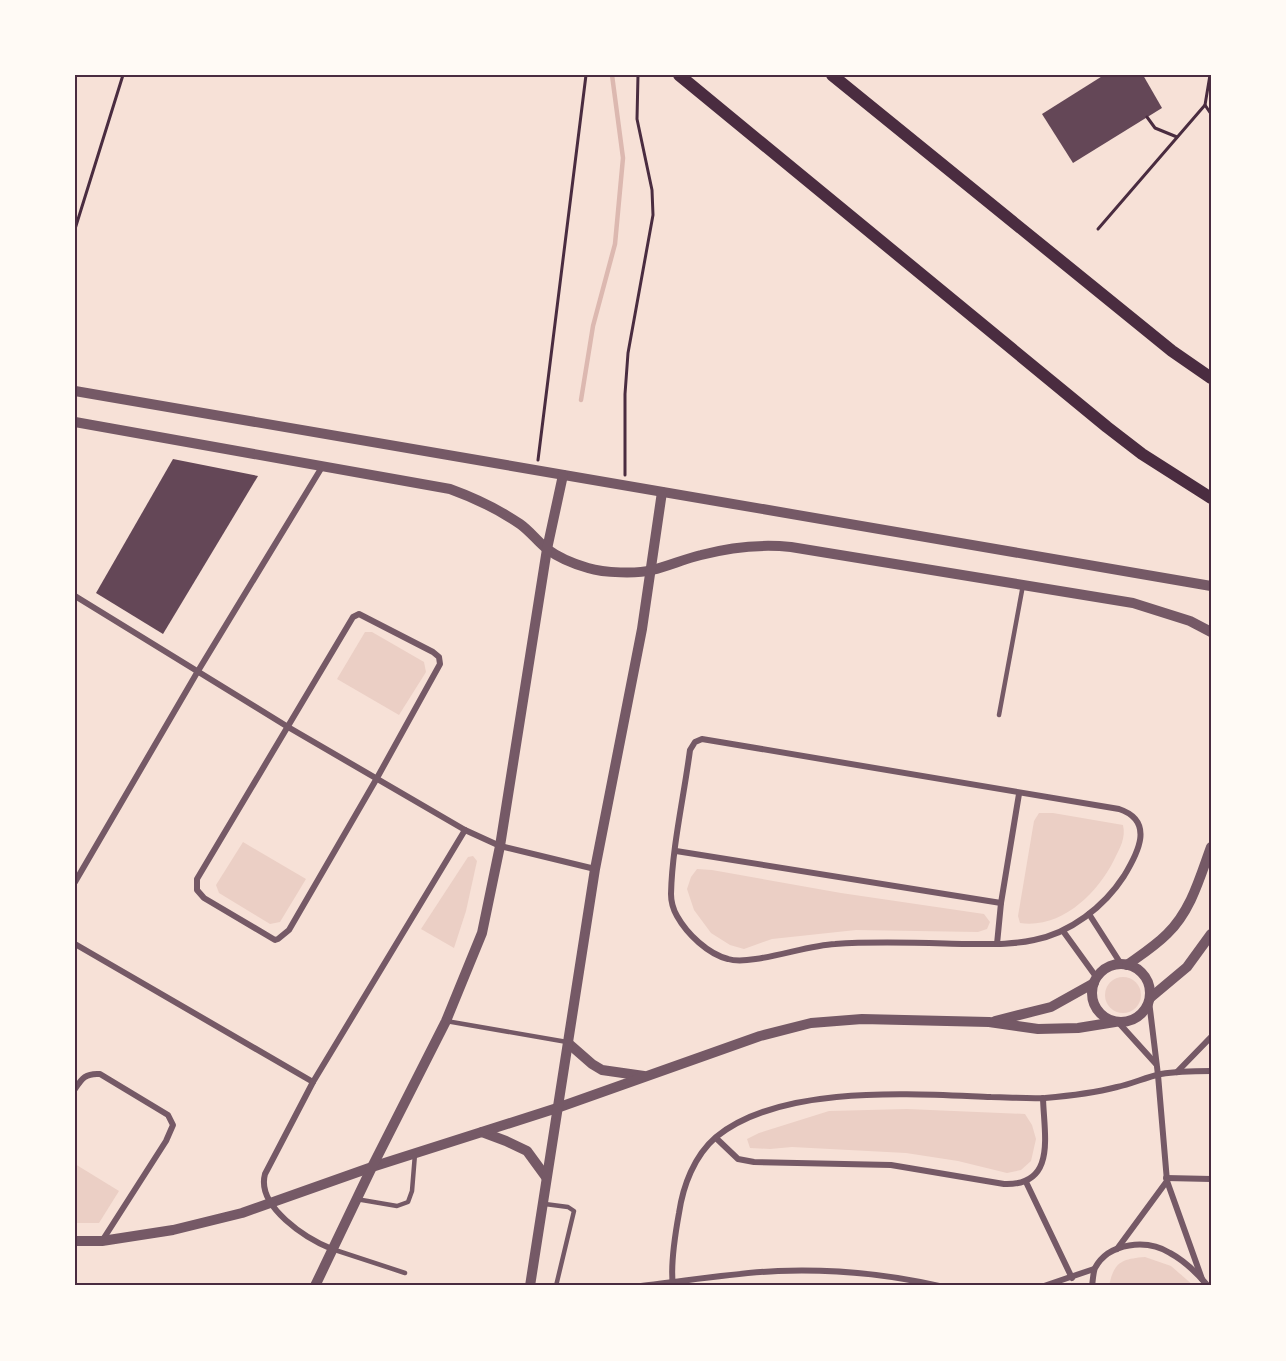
<svg xmlns="http://www.w3.org/2000/svg" width="1286" height="1361" viewBox="0 0 1286 1361" font-family="'Fira Sans',sans-serif">
  <style>
    .green { fill: #ebcfc5 }
    .lines { fill: none; stroke-linecap: round; stroke-linejoin: round }
    .stream { stroke: #dcb8b0; stroke-width: 4.5 }
    .building { fill: #644757 }
    .path { stroke: #4a2c40; stroke-width: 3 }
    .service { stroke: #755966; stroke-width: 4.5 }
    .minor { stroke: #755966; stroke-width: 6 }
    .tertiary { stroke: #755966; stroke-width: 10 }
    .secondary { stroke: #4a2c40; stroke-width: 12 }
    .neatline { fill: none; stroke: #4a2c40; stroke-width: 2 }
  </style>
  <rect width="100%" height="100%" fill="#f7e1d7"/>
  <g class="green">
    <path d="M 365,632 L 372,632 L 424,662 L 426,672 L 399,715 L 337,679 Z"/>
    <path d="M 1039,813 L 1053,813 L 1123,825 C 1126,838 1120,848 1114,860 C 1097,894 1061,929 1020,923 L 1018,916 L 1034,821 Z"/>
    <path d="M 243,842 L 306,879 L 280,922 L 270,924 L 219,893 L 216,885 Z"/>
    <path d="M 473,856 L 477,861 L 466,911 L 454,948 L 421,929 L 468,857 Z"/>
    <path d="M 697,869 L 712,870 L 841,893 L 984,914 L 990,922 L 987,929 L 978,932 L 856,930 L 772,939 L 744,949 L 730,945 L 711,933 L 694,910 L 687,889 L 691,877 Z"/>
    <circle cx="1123" cy="995" r="18"/>
    <path d="M 907,1109 L 1025,1114 L 1032,1125 L 1036,1139 L 1031,1161 L 1021,1170 L 1007,1173 L 958,1161 L 906,1153 L 792,1147 L 770,1149 L 750,1148 L 747,1139 L 759,1133 L 829,1111 Z"/>
    <path d="M 75,1164 L 119,1191 L 99,1223 L 75,1223 Z"/>
    <path d="M 1145,1257 L 1171,1266 L 1194,1286 L 1109,1286 C 1114,1262 1121,1259 1145,1257 Z"/>
  </g>
  <g class="lines">
    <path class="stream" d="M 581,400 L 593,326 L 615,244 L 623,158 L 612,75"/>
  </g>
  <g class="building">
    <path d="M 1104,75 L 1143,75 L 1162,108 L 1073,163 L 1042,114 Z"/>
    <path d="M 173,459 L 258,476 L 163,634 L 96,593 Z"/>
  </g>
  <g class="lines">
    <g class="path">
      <path d="M 1210,75 L 1205,105 L 1211,114"/>
      <path d="M 1147,117 L 1155,128 L 1177,137"/>
      <path d="M 75,229 L 123,75"/>
      <path d="M 1098,229 L 1205,105"/>
      <path d="M 538,460 L 586,75"/>
      <path d="M 625,475 L 625,394 L 628,353 L 653,215 L 652,190 L 637,119 L 638,75"/>
    </g>
    <g class="service">
      <path d="M 999,715 L 1023,585"/>
      <path d="M 446,1021 L 567,1042"/>
      <path d="M 356,1199 L 397,1206 L 408,1202 L 412,1191 L 415,1154"/>
      <path d="M 545,1204 L 568,1207 L 574,1211 L 556,1286"/>
      <path d="M 332,1249 L 405,1273"/>
    </g>
    <g class="minor">
      <path d="M 75,596 L 288,727 L 465,830 L 500,846 L 595,869"/>
      <path d="M 359,614 L 433,652 L 439,657 L 440,664 L 377,778 L 289,930 L 278,939 L 275,940 L 204,898 L 197,890 L 197,879 L 353,617 Z"/>
      <path d="M 702,739 L 1119,809 C 1155,821 1138,853 1124,876 C 1104,907 1070,933 1034,940 C 1012,945 988,944 966,944 C 923,943 878,941 835,944 C 806,945 751,966 728,959 C 708,954 687,934 677,916 C 673,909 671,902 671,894 C 672,848 684,796 690,750 L 695,742 Z"/>
      <path d="M 676,851 L 1001,903"/>
      <path d="M 75,882 L 198,671 L 322,467"/>
      <path d="M 1089,914 L 1121,964"/>
      <path d="M 1063,931 L 1097,978"/>
      <path d="M 75,944 L 313,1082"/>
      <path d="M 997,944 L 1001,903 L 1019,794"/>
      <path d="M 1149,1001 L 1158,1075 L 1167,1181 L 1202,1279"/>
      <path d="M 1118,1022 L 1156,1064"/>
      <path d="M 1177,1072 L 1211,1037"/>
      <path d="M 75,1089 C 82,1078 86,1073 100,1074 L 168,1115 L 173,1125 L 166,1141 L 102,1241"/>
      <path d="M 716,1138 L 738,1159 L 754,1162 L 891,1165 L 1004,1184 C 1057,1186 1044,1135 1043,1098"/>
      <path d="M 1166,1178 L 1211,1179"/>
      <path d="M 1026,1182 L 1072,1278"/>
      <path d="M 332,1249 C 307,1239 256,1207 265,1174 L 313,1082 L 465,830"/>
      <path d="M 1117,1249 L 1167,1181"/>
      <path d="M 641,1286 C 686,1281 733,1273 778,1271 C 832,1269 887,1274 939,1286"/>
      <path d="M 673,1286 C 670,1265 675,1235 679,1213 C 683,1186 694,1156 716,1137 C 781,1084 911,1094 991,1097 C 1009,1097 1027,1099 1045,1098 C 1069,1096 1094,1093 1117,1087 C 1132,1084 1146,1077 1161,1074 C 1178,1071 1194,1071 1211,1071"/>
      <path d="M 1044,1286 L 1094,1269"/>
      <path d="M 1092,1286 C 1093,1280 1093,1273 1095,1268 C 1109,1242 1147,1239 1170,1253 C 1185,1261 1197,1273 1208,1286"/>
    </g>
    <g class="tertiary">
      <path d="M 75,391 L 1211,586"/>
      <path d="M 75,422 L 450,489 C 475,498 498,509 520,524 C 530,531 537,541 547,549 C 559,558 574,564 588,568 C 604,573 637,574 652,570 C 669,566 684,559 701,555 C 731,547 761,544 791,547 L 1133,603 L 1190,621 L 1211,632"/>
      <circle cx="1121" cy="993" r="29"/>
      <path d="M 1127,965 C 1141,955 1155,946 1167,934 C 1191,911 1200,877 1211,847"/>
      <path d="M 1150,998 L 1187,967 L 1211,934"/>
      <path d="M 995,1021 L 1051,1007 L 1094,983"/>
      <path d="M 568,1043 L 592,1064 L 602,1070 L 644,1076"/>
      <path d="M 482,1132 L 506,1141 L 527,1151 L 546,1177"/>
      <path d="M 75,1241 L 102,1241 L 173,1230 L 242,1213 L 372,1167 L 557,1108 L 760,1036 L 811,1023 L 862,1019 L 989,1022 L 1038,1029 L 1078,1028 L 1115,1022"/>
      <path d="M 315,1286 L 372,1167 L 446,1021 L 482,933 L 500,846 L 547,549 L 563,475"/>
      <path d="M 530,1286 L 595,869 L 642,629 L 662,492"/>
    </g>
    <g class="secondary">
      <path d="M 679,75 L 1107,427 L 1142,454 L 1211,498"/>
      <path d="M 832,75 L 1172,351 L 1211,378"/>
    </g>
  </g>
  <rect width="1286" height="1361" fill="none" stroke="#fffaf5" stroke-width="153"/>
  <rect x="76" y="76" width="1134" height="1208" class="neatline"/>
</svg>
